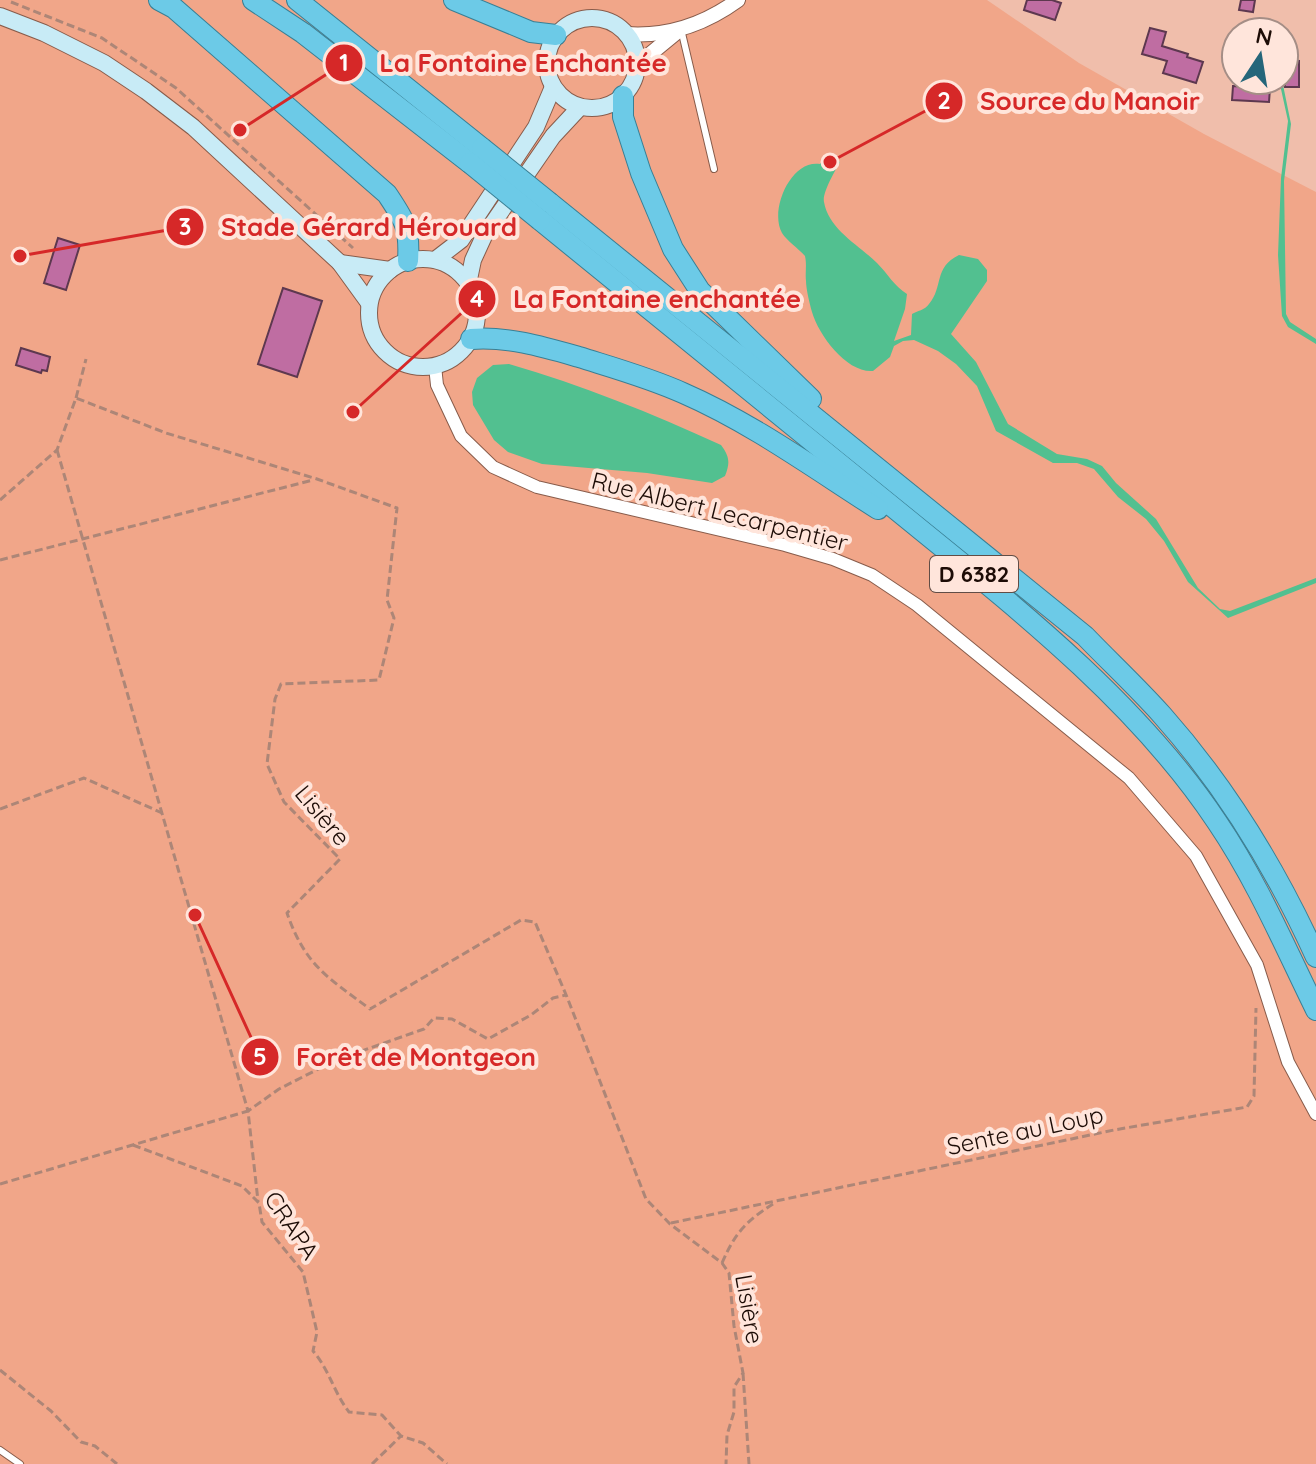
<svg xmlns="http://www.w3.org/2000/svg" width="1316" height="1464" viewBox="0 0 1316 1464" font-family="Quicksand,sans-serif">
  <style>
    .green { fill: #f1a689 }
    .water { fill: #52c090 }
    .building { fill: #bf6da2; stroke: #5d384f; stroke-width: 2 }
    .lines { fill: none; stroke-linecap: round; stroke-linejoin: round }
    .service-casing { stroke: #885c4b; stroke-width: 8 }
    .minor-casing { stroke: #885c4b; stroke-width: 14 }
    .tertiary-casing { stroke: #885c4b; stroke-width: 16 }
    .secondary-casing { stroke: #885c4b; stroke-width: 18 }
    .trunk-casing { stroke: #397f94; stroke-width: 22 }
    .path { stroke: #ad8677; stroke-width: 3; stroke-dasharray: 8 4; stroke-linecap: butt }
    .service { stroke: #fff; stroke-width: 6 }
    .minor { stroke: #fff; stroke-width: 12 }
    .tertiary { stroke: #fff; stroke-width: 14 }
    .secondary { stroke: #c8ebf6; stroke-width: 16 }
    .trunk { stroke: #6ccae7; stroke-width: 20 }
    .trunk-bridge-casing { stroke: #397f94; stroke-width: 22; stroke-linecap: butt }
    .trunk-bridge { stroke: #6ccae7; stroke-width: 20 }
    .labels { text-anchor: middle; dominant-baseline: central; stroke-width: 8; stroke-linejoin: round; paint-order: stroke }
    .shield { fill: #ffe5db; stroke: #614d46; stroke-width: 2 }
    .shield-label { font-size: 22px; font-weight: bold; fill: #1d0c06 }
    .street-label { font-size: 24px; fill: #1d0c06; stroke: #ffe5db }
    .leader { fill: none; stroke: #d62828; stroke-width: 3 }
    .callout-dot { fill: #d62828; stroke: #ffe5db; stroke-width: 3 }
    .mark-label { font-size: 24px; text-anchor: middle; font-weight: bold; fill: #fff }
    .callout-label { font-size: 26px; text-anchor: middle; font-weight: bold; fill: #d62828; stroke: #ffe5db; stroke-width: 8; stroke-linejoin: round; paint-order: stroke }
  </style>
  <rect width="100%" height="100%" fill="#f0beab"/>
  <path class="green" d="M 0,0 L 987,0 L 1079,63 L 1204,134 L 1316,192 L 1316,1464 L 0,1464 Z"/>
  <g class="water">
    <path d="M 1279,80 L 1282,80 L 1291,124 L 1284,181 L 1286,314 L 1290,322 L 1316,339 L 1316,344 L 1288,327 L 1282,316 L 1278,255 L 1281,178 L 1288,121 Z"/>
    <path d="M 828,153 L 840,162 C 835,171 822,193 824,202 C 829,230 859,245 877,263 C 888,274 894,286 907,294 L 905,309 L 894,341 L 911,335 L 912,314 C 917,311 925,310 929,304 C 944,286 933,268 959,255 L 978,259 L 987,270 L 987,281 L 951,334 L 976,362 L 1008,424 L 1057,454 L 1087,459 L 1102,466 L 1116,483 L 1156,519 L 1198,588 L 1220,609 L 1230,611 L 1316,578 L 1316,583 L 1228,618 L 1188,582 L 1164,541 L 1146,519 L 1118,497 L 1094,469 L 1077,463 L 1053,463 L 996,431 L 977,386 L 956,364 L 938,351 L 914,340 L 903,341 L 894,346 L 890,357 L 873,371 C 847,373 819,336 812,312 C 810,305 806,289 806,281 C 805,273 807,265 805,256 C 798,248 787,241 782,233 C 769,210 791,159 820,164 Z"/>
    <path d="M 509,364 C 582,385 651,413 721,445 C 730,457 730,463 725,476 L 712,483 L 647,473 L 542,464 L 508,452 L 494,440 L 473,405 L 472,392 L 477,378 L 493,365 Z"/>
  </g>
  <g class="building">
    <path d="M 1027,0 L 1052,0 L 1061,3 L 1055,20 L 1024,10 Z"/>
    <path d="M 1241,0 L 1255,0 L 1253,12 L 1239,10 Z"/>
    <path d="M 1150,28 L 1166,32 L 1162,46 L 1188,54 L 1187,57 L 1203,62 L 1196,83 L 1163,73 L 1167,61 L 1142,54 Z"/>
    <path d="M 1285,60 L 1299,61 L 1299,87 L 1285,87 Z"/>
    <path d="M 1233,86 L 1270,88 L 1269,102 L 1232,100 Z"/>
    <path d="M 58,238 L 80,245 L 66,290 L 44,283 Z"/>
    <path d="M 283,288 L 322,301 L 297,377 L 258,364 Z"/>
    <path d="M 21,348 L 50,357 L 47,371 L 42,370 L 41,373 L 16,365 Z"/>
  </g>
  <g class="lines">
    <defs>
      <g id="service">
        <path d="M 681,29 L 714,169"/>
        <path d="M 0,1450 L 20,1464"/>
      </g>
      <path id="minor" d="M 435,366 L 437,385 L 461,436 L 493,467 L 537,487 L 785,545 L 833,559 L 872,575 L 917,605 L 1129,778 L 1196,856 L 1257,965 L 1288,1062 L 1316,1114"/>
      <g id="tertiary">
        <path d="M 626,34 C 667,37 705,24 738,0"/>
        <path d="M 636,74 L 649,55 L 677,32"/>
      </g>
      <g id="secondary">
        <path d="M 0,16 L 44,33 L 104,63 L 146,91 L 193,127 L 340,263 L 369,303"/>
        <circle cx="592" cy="63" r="45"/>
        <circle cx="423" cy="313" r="54"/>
        <path d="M 435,260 L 461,240 L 536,127 L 553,87"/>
        <path d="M 340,263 L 390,270"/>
        <path d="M 468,284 L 473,260 L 484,236 L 553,136 L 580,107"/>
      </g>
      <g id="trunk">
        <path d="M 159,0 L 174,8 L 387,194 C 405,221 410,227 408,261"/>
        <path d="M 253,0 L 303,33 L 470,163"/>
        <path d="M 297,0 L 482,148"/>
        <path d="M 454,0 L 531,32 L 556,35"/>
        <path d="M 623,96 L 623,117 L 641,173 L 673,249 L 700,291 L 811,399"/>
        <path d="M 550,203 L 1085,636 C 1110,662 1137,687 1162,715 C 1225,786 1277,871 1316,957"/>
        <path d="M 540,220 C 656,315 772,409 888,503 C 1003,597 1135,698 1217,822 C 1257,881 1285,947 1316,1010"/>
        <path d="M 471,339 C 507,336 544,347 579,357 C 614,368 650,378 683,393 C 752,423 815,469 878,509"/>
      </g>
    </defs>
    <use href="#service" class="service-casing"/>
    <use href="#minor" class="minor-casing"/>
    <use href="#tertiary" class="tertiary-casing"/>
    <use href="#secondary" class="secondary-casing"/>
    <use href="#trunk" class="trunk-casing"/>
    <g class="path">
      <path d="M 11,2 L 102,38 L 176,88 L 353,248"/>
      <path d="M 76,398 L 86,359"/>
      <path d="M 57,450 L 248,1111 L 279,1089 L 336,1060 L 424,1029 L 434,1018 L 452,1019 L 488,1039 L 531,1015 L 553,998 L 566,995"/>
      <path d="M 0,500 L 57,450 L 76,398 L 166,433 L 317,479 L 397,508 L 387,600 L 394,618 L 379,680 L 281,684 L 275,699 L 267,764 L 284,802 L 340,859 L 287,913 C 305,965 327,977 370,1009 L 521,920 L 535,922 L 567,997 L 646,1199 L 670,1224 L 722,1263 L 729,1273 L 734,1326 L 743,1373 L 734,1387 L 734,1412 L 727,1435 L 726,1464"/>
      <path d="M 0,560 L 313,480"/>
      <path d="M 0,809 L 84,778 L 162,813"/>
      <path d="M 133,1145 L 242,1186 L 259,1203 L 262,1222 L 303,1272 L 317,1332 L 313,1351 C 330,1371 333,1391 349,1412 L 382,1415 L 401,1436 L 423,1443 L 447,1464"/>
      <path d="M 0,1184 L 248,1111 L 258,1201"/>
      <path d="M 671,1223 L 1114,1130 L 1247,1107 L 1254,1096 L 1256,1008"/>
      <path d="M 722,1263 C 735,1233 746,1221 773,1204"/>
      <path d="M 0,1370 L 51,1411 L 81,1442 L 95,1446 L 117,1464"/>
      <path d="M 743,1373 L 749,1464"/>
      <path d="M 372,1464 L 401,1436"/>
    </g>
    <use href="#service" class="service"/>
    <use href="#minor" class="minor"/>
    <use href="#tertiary" class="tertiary"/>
    <use href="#secondary" class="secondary"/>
    <use href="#trunk" class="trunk"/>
    <defs>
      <g id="trunk-bridge">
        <path d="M 482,148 L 550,203"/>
        <path d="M 470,163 L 540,220"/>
      </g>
    </defs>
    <use href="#trunk-bridge" class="trunk-bridge-casing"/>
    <use href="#trunk-bridge" class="trunk-bridge"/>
  </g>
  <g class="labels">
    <rect class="shield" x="930" y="556" width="88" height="36" rx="6"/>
    <g class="shield-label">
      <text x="974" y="574">D 6382</text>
    </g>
    <g class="street-label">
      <text transform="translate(720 511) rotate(14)">Rue Albert Lecarpentier</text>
      <text transform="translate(323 815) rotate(50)">Lisière</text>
      <text transform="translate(1025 1130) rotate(-12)">Sente au Loup</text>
      <text transform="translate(292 1225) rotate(56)">CRAPA</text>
      <text transform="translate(750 1309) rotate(80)">Lisière</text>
    </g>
  </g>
  <path class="leader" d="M240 130L344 63M830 162L944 101M20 256L185 227M353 412L477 299M195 915L260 1057"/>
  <g class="callout-dot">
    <circle cx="240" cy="130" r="8"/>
    <circle cx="830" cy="162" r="8"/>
    <circle cx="20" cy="256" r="8"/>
    <circle cx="353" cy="412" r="8"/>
    <circle cx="195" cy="915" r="8"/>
    <circle cx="344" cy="63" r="20"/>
    <circle cx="944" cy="101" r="20"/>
    <circle cx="185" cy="227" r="20"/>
    <circle cx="477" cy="299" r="20"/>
    <circle cx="260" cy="1057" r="20"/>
  </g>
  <g class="mark-label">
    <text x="344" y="71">1</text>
    <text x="944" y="109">2</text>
    <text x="185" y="235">3</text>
    <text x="477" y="307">4</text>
    <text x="260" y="1065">5</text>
  </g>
  <g class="callout-label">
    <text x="523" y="72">La Fontaine Enchantée</text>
    <text x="1090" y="110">Source du Manoir</text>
    <text x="369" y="236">Stade Gérard Hérouard</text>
    <text x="657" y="308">La Fontaine enchantée</text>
    <text x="416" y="1066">Forêt de Montgeon</text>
  </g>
  <g transform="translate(1260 56) rotate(12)"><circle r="38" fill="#ffe5db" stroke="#a58e86" stroke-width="2"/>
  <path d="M0-6L14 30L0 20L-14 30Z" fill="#25667a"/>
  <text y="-12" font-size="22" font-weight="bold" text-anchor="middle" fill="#1d0c06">N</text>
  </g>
</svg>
